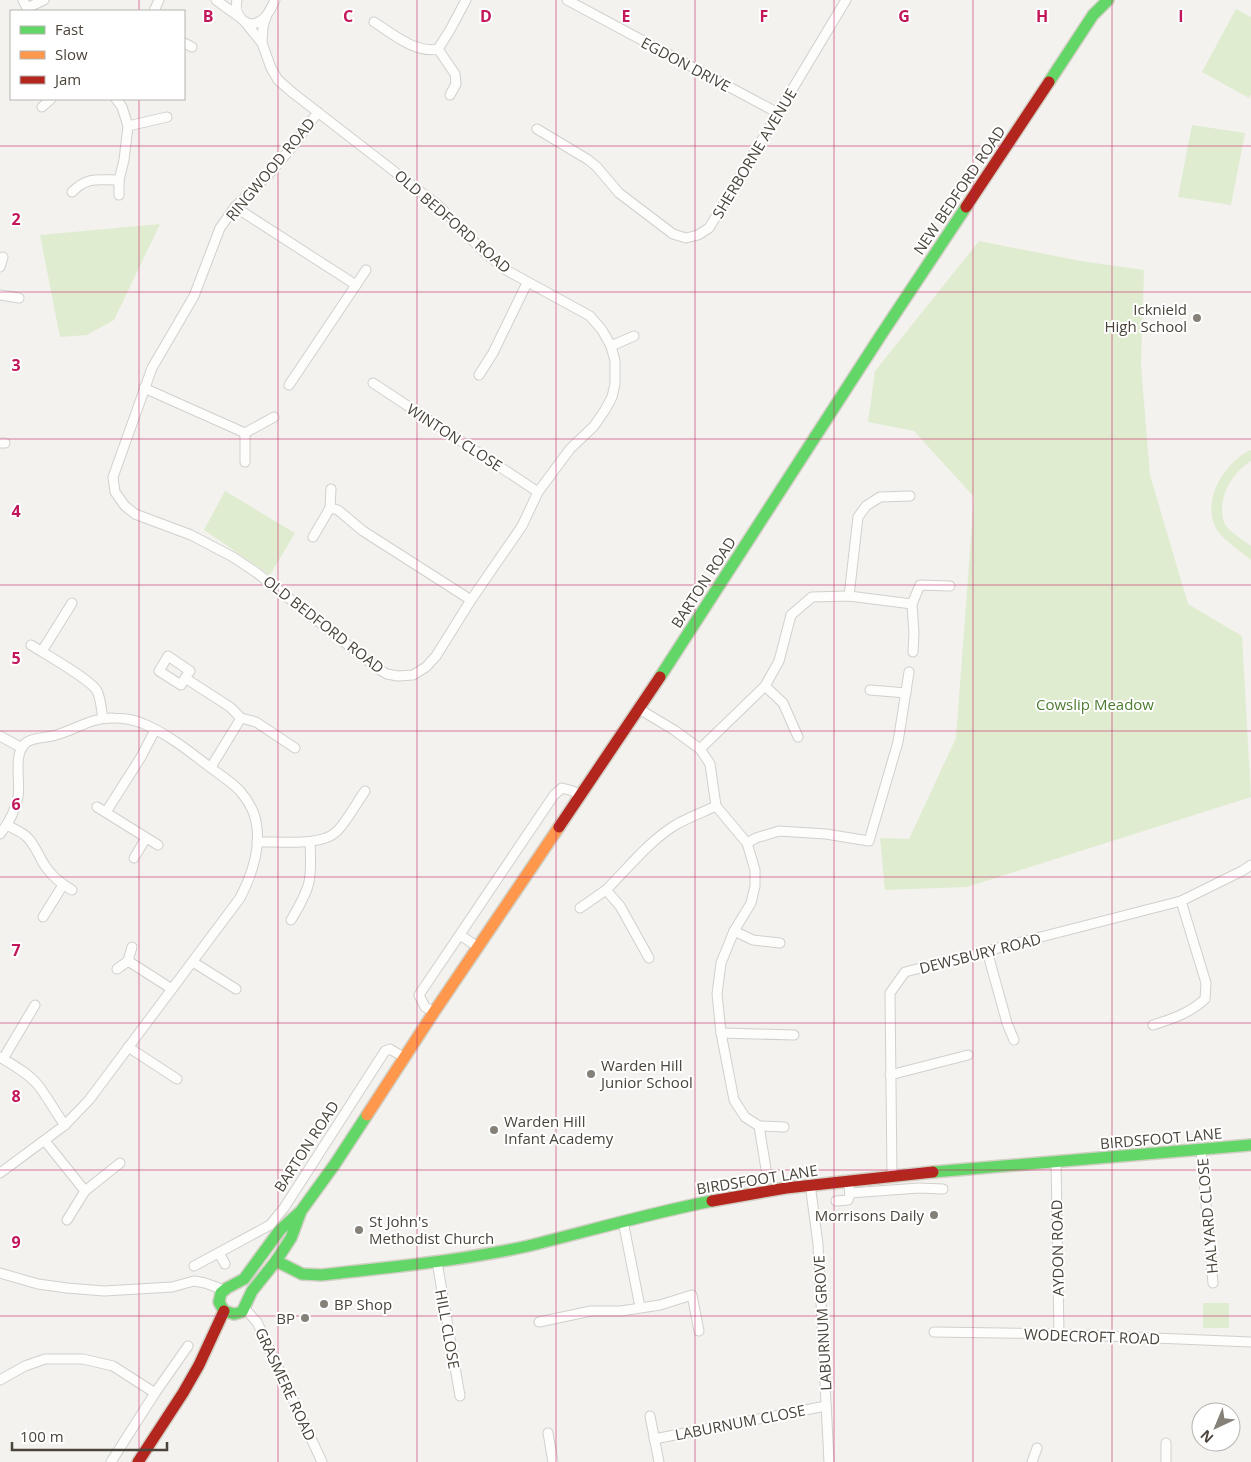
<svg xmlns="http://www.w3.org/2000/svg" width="1251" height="1462" viewBox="0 0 1251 1462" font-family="'Open Sans',sans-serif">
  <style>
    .green { fill: #e0ecd0 }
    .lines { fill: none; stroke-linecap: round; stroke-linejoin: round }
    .street-casing { stroke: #d1d0cc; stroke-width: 11 }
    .fast-casing { stroke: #d2cfc5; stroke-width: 14 }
    .slow-casing { stroke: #d2cfc5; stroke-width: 14 }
    .jam-casing { stroke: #d2cfc5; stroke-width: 14 }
    .street { stroke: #fdfdfc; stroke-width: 9 }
    .fast { stroke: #63d668; stroke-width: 11 }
    .slow { stroke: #ff974d; stroke-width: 11 }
    .jam { stroke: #b3261e; stroke-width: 11 }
    .grid { fill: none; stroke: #c2185b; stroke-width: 1; stroke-opacity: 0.55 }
    .poi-dot { fill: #858179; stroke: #fff; stroke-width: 2 }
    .labels { text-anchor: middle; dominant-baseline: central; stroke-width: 4; stroke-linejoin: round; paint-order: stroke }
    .street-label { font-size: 15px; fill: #4a443a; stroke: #fff }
    .poi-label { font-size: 15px; fill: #4a443a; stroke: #fff; text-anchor: start }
    .park-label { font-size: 15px; fill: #4b7b2e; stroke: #fff }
    .grid-label { font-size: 16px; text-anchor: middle; font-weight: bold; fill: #c2185b; stroke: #fff; stroke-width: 4; stroke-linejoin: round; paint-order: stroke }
  </style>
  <rect width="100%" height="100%" fill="#f3f2ee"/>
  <g class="green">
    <path d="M 1236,9 L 1251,17 L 1251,94 L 1249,98 L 1202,72 Z"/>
    <path d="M 1192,125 L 1245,133 L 1231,205 L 1178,197 Z"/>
    <path d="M 160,224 L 114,320 L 87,335 L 60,337 L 40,235 Z"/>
    <path d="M 979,241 L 1081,261 L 1144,270 L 1141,365 L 1150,475 L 1188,604 L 1242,636 L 1251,797 L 967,887 L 885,890 L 880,838 L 909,839 L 956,738 L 974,497 L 914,431 L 868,422 L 875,371 Z"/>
    <path d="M 1251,450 L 1251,461 C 1234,472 1222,490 1222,511 C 1223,516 1223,522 1226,526 C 1233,534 1243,540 1251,546 L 1251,560 C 1242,552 1220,538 1216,528 C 1201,501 1225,461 1251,450 Z"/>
    <path d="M 225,491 L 295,533 L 270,575 L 204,530 Z"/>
    <rect x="1203" y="1303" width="26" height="25"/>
  </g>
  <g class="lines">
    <defs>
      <g id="street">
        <path d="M 23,0 L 27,8 L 44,0"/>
        <path d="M 216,0 L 238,16"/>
        <path d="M 237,0 C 233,15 247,31 262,20 C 268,16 272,6 275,0"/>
        <path d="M 567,0 L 778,113"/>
        <path d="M 154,11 L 159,0"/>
        <path d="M 245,22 L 262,43 L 271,68 L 278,80 L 293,93 L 439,206 L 482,250 L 506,270 L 590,316 L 602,330 L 611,346 L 615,361 L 615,384 L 612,397 L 605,410 L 594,426 L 570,449 L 538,492 L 522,526 L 471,600 L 436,656 L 426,667 L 413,675 L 398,676 L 387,674 L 377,668 L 257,573 L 233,557 L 191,535 L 135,514 L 125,506 L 115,492 L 113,477 L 152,368 L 194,296 L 220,228 L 235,207 L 270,173 L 292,147 L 318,112"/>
        <path d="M 374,22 C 391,33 416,54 438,49 L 450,30 L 466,0"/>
        <path d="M 184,43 L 192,47"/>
        <path d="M 262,43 L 263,27 L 266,17"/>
        <path d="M 438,49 L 455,74 L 456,84 L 450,95"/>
        <path d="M 116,99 L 122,107 L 128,126 L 124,160 L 119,180 L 119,195"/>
        <path d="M 42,107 L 51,99"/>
        <path d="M 128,126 L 167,117"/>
        <path d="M 537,129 L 587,159 L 596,166 L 619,193 L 673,234 L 686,238 L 698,235 L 709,228 L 846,0"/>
        <path d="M 72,192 C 88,176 98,180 119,180"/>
        <path d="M 235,207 L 356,285 L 289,385"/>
        <path d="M 0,267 L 3,257"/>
        <path d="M 356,285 L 366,270"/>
        <path d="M 0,295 L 19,298"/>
        <path d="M 611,346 L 634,336"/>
        <path d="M 479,375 L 493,353 L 527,283"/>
        <path d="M 373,383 L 538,492"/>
        <path d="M 144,388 L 245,433"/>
        <path d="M 0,443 L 5,443"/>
        <path d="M 245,462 L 245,433 L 274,417"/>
        <path d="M 330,508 L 338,510 L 363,531 L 471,600"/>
        <path d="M 313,537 L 330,508 L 331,489"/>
        <path d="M 849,596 L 858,517 L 866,506 L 880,497 L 910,496"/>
        <path d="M 912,604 L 914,633 L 913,652"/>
        <path d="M 31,645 C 45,654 90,679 97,691 C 101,699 101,709 103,718"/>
        <path d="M 42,651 L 72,603"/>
        <path d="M 185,678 L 190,671 L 168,656 L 159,671 L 181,685 L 185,678 L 230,707 L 241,718 L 256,722 L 295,748"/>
        <path d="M 765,686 L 783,703 L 798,737"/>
        <path d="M 870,690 L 906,693"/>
        <path d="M 639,709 L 674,730 L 700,749 L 710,764 L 716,806 L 747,843 L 755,870 L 755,886 L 751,903 L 734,931 L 721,963 L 717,994 L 721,1033 L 734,1100 L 745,1117 L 759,1126 L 766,1169"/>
        <path d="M 0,736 L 22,748"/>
        <path d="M 700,749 L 765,686 L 779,661 L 791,615 L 812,597 L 849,596 L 912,604 L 920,585 L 950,586"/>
        <path d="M 211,767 L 241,718"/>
        <path d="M 97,807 L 158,845"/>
        <path d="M 106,812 L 141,757 L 155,730"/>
        <path d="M 7,825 C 14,829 22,832 27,837 C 33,843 36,850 40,857 C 47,872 58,882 72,890"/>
        <path d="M 0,834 C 9,823 15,811 18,797 C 21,782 12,752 27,742 C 35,737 47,738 56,735 C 77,729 92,717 114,718 C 124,718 135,720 144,724 C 168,734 190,752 211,768 C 220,775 232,782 240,791 C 246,798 251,806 254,814 C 263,842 253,873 240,898 L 89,1100 L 65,1125 L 0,1173"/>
        <path d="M 257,842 C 279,841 320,847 336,832 C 346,823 357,802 365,791"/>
        <path d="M 747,843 L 756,838 L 779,831 L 826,834 L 869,841 L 898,742 L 909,672"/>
        <path d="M 134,858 L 146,838"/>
        <path d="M 580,908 L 606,890"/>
        <path d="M 43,917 L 63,885"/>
        <path d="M 291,920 C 311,887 312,880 310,842"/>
        <path d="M 734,931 L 753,940 L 780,943"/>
        <path d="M 460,935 L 478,947"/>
        <path d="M 987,951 L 1007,1023 L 1014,1040"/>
        <path d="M 649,958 L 620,906 L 606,890 C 628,868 650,840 677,824 C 690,817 703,812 716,806"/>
        <path d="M 128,961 L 172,989"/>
        <path d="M 193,962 L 236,989"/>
        <path d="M 117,969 L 128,961 L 132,947"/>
        <path d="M 434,1012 L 425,1007 L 419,995 L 554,795 L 562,788 L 573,791 L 580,796"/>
        <path d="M 1153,1025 C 1172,1019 1190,1013 1205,999 L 1206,983 L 1181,901"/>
        <path d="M 721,1033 L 794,1035"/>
        <path d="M 128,1047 L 177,1079"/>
        <path d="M 0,1057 C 13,1065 28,1073 38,1085 C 48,1098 55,1112 65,1125"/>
        <path d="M 3,1059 L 35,1005"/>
        <path d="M 890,1075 L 968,1055"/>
        <path d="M 759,1126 L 784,1127"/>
        <path d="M 45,1141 L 85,1191"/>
        <path d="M 1201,1149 L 1213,1283"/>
        <path d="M 1056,1162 L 1059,1334"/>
        <path d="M 892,1176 L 890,993 L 905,972 L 1181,901 L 1242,871 L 1251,865"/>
        <path d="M 810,1184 L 818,1244 L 829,1462"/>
        <path d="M 850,1193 L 919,1188 L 943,1189"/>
        <path d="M 836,1201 L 848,1200 L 850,1193 L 849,1188"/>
        <path d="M 67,1220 L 85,1191 L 120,1163"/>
        <path d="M 623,1221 L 640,1307"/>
        <path d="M 219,1253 L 225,1264"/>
        <path d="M 437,1262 L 460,1396"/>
        <path d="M 194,1266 L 270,1225 L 284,1208 L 385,1051 L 390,1049 L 405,1058"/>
        <path d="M 0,1273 L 38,1284 L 67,1288 L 104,1291 L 172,1287 L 194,1281 L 205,1283 L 224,1290"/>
        <path d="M 244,1308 L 257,1322 L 322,1462"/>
        <path d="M 539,1322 L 591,1311 L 621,1311 L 660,1305 L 692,1295 L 699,1331"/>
        <path d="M 934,1332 L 1059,1334 L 1251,1342"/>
        <path d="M 0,1380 L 25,1366 L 45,1359 L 83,1359 L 113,1366 L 155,1393"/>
        <path d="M 650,1416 L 659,1462"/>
        <path d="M 548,1433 L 553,1462"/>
        <path d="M 654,1439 L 826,1406"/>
        <path d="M 111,1462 L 155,1393 L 188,1346"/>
        <path d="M 1032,1462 L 1037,1448"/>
        <path d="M 1166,1462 L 1166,1443"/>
      </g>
      <g id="fast">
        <path d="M 1049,82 L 1093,15 L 1108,0"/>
        <path d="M 660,677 L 881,335 L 966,207"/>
        <path d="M 933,1172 L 1251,1145"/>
        <path d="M 301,1211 L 291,1238 L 276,1261 L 252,1291 L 242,1312 L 234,1314 L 224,1311 L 219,1302 L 221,1293 L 227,1288 L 244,1279 L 280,1230 L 301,1211 L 335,1164 L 367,1115"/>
        <path d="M 276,1261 L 302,1274 L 321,1275 C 390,1267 460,1261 528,1246 C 589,1231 650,1213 712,1201"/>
      </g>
      <path id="slow" d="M 367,1115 L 434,1012 L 559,827"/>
      <g id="jam">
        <path d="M 966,207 L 1049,82"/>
        <path d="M 559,827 L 660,677"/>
        <path d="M 712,1201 L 786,1188 L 933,1172"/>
        <path d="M 138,1462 L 183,1393 L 199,1365 L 224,1311"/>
      </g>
    </defs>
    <use href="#street" class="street-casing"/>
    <use href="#fast" class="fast-casing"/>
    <use href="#slow" class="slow-casing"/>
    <use href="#jam" class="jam-casing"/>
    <use href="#street" class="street"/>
    <use href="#fast" class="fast"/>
    <use href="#slow" class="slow"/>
    <use href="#jam" class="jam"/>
  </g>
  <path class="grid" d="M 139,0 L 139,11M 278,0 L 278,1462M 417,0 L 417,1462M 556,0 L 556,1462M 695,0 L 695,1462M 834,0 L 834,1462M 973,0 L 973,1462M 1112,0 L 1112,1462M 139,99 L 139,1462M 0,146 L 1251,146M 0,292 L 1251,292M 0,439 L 1251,439M 0,585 L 1251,585M 0,731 L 1251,731M 0,877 L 1251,877M 0,1023 L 1251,1023M 0,1170 L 1251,1170M 0,1316 L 1251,1316"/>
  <g class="poi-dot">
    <circle cx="1197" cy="318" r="5"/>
    <circle cx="591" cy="1074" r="5"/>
    <circle cx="494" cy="1130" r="5"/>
    <circle cx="934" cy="1215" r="5"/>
    <circle cx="359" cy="1230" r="5"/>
    <circle cx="324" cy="1304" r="5"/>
    <circle cx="305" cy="1318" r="5"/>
  </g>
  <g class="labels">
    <g class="street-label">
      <text transform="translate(686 64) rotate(28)">EGDON DRIVE</text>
      <text transform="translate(754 153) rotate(-59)">SHERBORNE AVENUE</text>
      <text transform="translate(270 169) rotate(-50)">RINGWOOD ROAD</text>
      <text transform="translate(959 190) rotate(-56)">NEW BEDFORD ROAD</text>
      <text transform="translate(453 221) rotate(41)">OLD BEDFORD ROAD</text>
      <text transform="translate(455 437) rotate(33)">WINTON CLOSE</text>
      <text transform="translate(703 582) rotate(-57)">BARTON ROAD</text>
      <text transform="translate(324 624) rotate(38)">OLD BEDFORD ROAD</text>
      <text transform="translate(980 953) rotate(-14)">DEWSBURY ROAD</text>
      <text transform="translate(1161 1138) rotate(-5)">BIRDSFOOT LANE</text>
      <text transform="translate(306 1146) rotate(-57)">BARTON ROAD</text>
      <text transform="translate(757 1179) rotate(-9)">BIRDSFOOT LANE</text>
      <text transform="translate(1207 1216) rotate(-95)">HALYARD CLOSE</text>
      <text transform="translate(1057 1248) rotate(-91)">AYDON ROAD</text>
      <text transform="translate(822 1323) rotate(-93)">LABURNUM GROVE</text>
      <text transform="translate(448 1329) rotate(80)">HILL CLOSE</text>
      <text transform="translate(1092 1336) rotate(2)">WODECROFT ROAD</text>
      <text transform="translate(286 1384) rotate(65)">GRASMERE ROAD</text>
      <text transform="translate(740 1422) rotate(-11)">LABURNUM CLOSE</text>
    </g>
    <g class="poi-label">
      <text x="1187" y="309" text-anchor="end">Icknield<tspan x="1187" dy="17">High School</tspan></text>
      <text x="601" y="1065">Warden Hill<tspan x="601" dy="17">Junior School</tspan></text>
      <text x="504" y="1121">Warden Hill<tspan x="504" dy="17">Infant Academy</tspan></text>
      <text x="924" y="1215" text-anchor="end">Morrisons Daily</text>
      <text x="369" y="1221">St John's<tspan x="369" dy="17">Methodist Church</tspan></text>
      <text x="334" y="1304">BP Shop</text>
      <text x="295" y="1318" text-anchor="end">BP</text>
    </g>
    <g class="park-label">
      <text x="1095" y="704">Cowslip Meadow</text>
    </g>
  </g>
  <g class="grid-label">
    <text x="208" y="22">B</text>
    <text x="348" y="22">C</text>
    <text x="486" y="22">D</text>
    <text x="626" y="22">E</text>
    <text x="764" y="22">F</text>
    <text x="904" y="22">G</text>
    <text x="1042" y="22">H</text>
    <text x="1181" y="22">I</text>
    <text x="16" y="225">2</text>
    <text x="16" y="371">3</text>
    <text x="16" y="517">4</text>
    <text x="16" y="664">5</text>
    <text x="16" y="810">6</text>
    <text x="16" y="956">7</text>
    <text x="16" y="1102">8</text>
    <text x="16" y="1248">9</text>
  </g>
  <rect x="10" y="10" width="175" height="90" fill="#ffffff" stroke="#b7b4b0"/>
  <rect x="20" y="26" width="25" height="8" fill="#63d668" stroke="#b7b4b0"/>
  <text x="55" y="35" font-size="15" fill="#4a443a">Fast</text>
  <rect x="20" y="51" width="25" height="8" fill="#ff974d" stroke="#b7b4b0"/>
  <text x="55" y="60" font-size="15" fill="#4a443a">Slow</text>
  <rect x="20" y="76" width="25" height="8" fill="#b3261e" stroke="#b7b4b0"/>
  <text x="55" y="85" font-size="15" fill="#4a443a">Jam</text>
  <g transform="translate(1216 1427) rotate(224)"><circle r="24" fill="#ffffff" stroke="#b7b4b0"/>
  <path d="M0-4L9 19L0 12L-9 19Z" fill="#858179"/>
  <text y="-8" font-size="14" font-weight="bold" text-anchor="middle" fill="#4a443a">N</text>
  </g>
  <path d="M12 1442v8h155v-8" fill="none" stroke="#4a443a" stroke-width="2.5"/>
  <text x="20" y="1442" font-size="15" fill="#4a443a" stroke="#ffffff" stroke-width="4" paint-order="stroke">100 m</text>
</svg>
